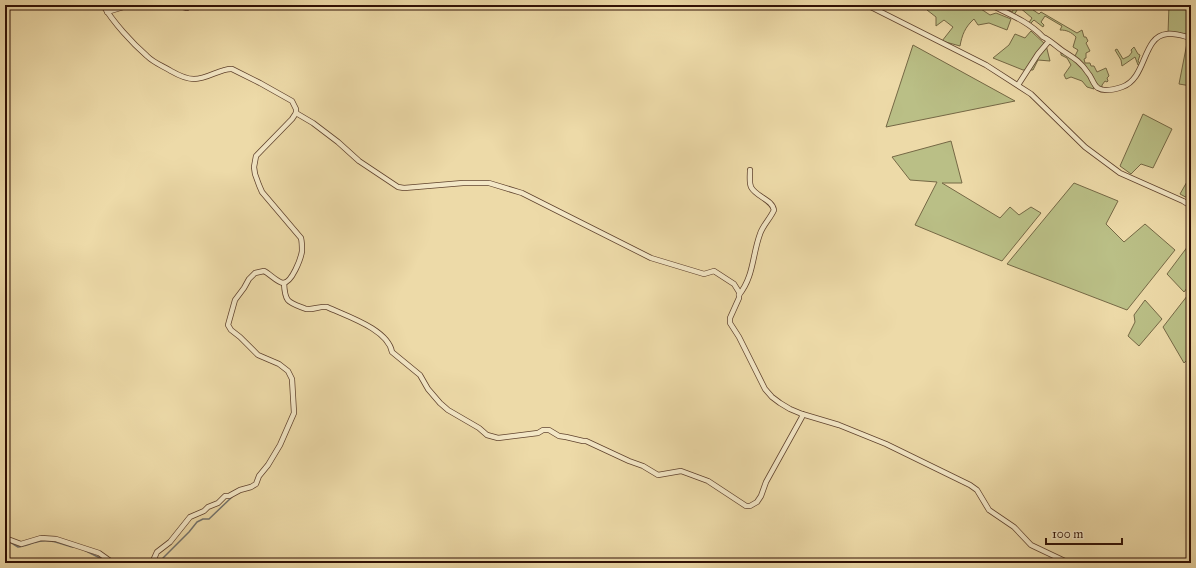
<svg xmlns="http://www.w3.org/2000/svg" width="1196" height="568" viewBox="0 0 1196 568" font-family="'IM FELL Great Primer',serif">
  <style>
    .green { fill: #babf86; stroke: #756845 }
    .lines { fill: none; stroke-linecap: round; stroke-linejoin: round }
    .stream { stroke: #73746e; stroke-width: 1.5 }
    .street-casing { stroke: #5f422d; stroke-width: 6 }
    .street { stroke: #f3e7c6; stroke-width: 4.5 }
  </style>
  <rect width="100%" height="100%" fill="#eddaa8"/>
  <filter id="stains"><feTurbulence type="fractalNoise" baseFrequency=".005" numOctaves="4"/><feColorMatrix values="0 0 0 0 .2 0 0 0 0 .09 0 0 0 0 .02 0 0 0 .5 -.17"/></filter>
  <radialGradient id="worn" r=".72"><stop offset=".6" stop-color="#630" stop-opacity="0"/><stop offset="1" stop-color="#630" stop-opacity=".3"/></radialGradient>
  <g class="green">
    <path d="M 943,5 L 948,5 L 951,9 L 953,5 L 975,5 L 990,15 L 996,13 L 1011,19 L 1007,30 L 989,23 L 978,25 L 974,19 C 965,27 962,35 960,46 L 942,41 L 953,27 L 944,20 L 936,26 L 936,17 L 927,10 Z"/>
    <path d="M 1016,5 L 1026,5 L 1039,14 L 1041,12 L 1077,33 L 1082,30 L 1084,37 L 1086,37 L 1088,41 L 1086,43 L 1090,51 L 1086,53 L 1086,58 L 1084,59 L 1085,63 L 1090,63 L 1091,66 L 1094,66 L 1097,72 L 1106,68 L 1109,76 L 1107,78 L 1108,81 L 1107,82 L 1105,81 L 1102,85 L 1102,88 L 1099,87 L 1086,68 L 1075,56 L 1078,50 L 1073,47 L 1076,37 C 1071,32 1067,30 1060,30 L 1062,26 L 1045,16 L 1041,22 L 1044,25 L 1043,27 L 1034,20 L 1029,25 L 1028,24 L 1032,18 L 1019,7 L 1014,15 L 1008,12 L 1009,10 L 1012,12 Z"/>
    <path d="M 1169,5 L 1191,5 L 1191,86 L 1179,84 L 1188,38 L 1168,34 Z"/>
    <path d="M 1031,31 L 1046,45 L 1050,61 L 1038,60 L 1033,70 L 1023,70 L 993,58 L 1009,45 L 1015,34 L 1025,38 Z"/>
    <path d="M 913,45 L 1015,101 L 886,127 Z"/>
    <path d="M 1134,47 L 1138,54 L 1140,55 L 1138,61 L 1141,65 L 1138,65 L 1135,57 L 1122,66 L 1121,60 L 1115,50 L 1117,49 L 1123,59 L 1129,56 L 1132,52 L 1131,50 Z"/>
    <path d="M 1061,52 L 1072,56 L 1091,78 L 1094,89 L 1087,87 L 1082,81 L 1071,77 L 1066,79 L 1064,75 L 1071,65 L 1067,58 L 1061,55 Z"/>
    <path d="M 1143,114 L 1172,129 L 1153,168 L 1141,164 L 1131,174 L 1120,166 Z"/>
    <path d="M 951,141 L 962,183 L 942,183 L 1000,218 L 1010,207 L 1019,215 L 1031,207 L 1041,213 L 1002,261 L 915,225 L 937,182 L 910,180 L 892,157 Z"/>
    <path d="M 1188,180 L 1191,181 L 1191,200 L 1180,194 Z"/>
    <path d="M 1074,183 L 1118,201 L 1106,224 L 1124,242 L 1145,224 L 1175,250 L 1127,310 L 1007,264 Z"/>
    <path d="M 1191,242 L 1191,283 L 1184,292 L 1167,274 Z"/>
    <path d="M 1191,291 L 1191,356 L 1184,363 L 1163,327 Z"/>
    <path d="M 1145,300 L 1162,319 L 1139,346 L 1128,336 L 1135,322 L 1134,315 Z"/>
  </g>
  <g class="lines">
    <g class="stream">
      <path d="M 10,542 L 18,547 C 26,546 34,542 42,541 C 53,539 63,545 73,547"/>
      <path d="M 84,550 L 106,561"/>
      <path d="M 160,563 L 162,559 L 189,532 L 197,522 L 203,519 L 209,519 L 232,497"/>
    </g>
    <defs>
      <g id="street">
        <path d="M 55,5 L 63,7 L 71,5"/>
        <path d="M 103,5 C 113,22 132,43 147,56 C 154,63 163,66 171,71 C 178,75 186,79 194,79 C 208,79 221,68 232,69 L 260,83 L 292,101 L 296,109 L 296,113 L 292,119 L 256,156 L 254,167 L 255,174 L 259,185 L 262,192 L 301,238 C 302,242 302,246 302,251 C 301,258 292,283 283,283 C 277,282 270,274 264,271 L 255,273 L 249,279 L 244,288 L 235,300 L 228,325 L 231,330 L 240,337 L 258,355 L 279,364 L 288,371 L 292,379 L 294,413 L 280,445 L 268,465 L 259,476 L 256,484 L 251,487 L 240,490 L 229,496 L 225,496 L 218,503 L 208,507 L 204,511 L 190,517 L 170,542 L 157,552 L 152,563"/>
        <path d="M 176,5 L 187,8"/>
        <path d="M 867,5 L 986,65 L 1031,94 L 1085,147 L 1120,173 L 1183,201 L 1191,206"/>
        <path d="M 991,5 C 1009,14 1029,22 1043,37 C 1050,40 1057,47 1063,51 C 1074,58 1081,62 1088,73 C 1092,77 1093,85 1098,88 C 1104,92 1116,89 1122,87 C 1147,79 1142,36 1167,34 C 1175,33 1183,36 1191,38"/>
        <path d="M 107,12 L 130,5"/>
        <path d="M 1018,85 L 1038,54 L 1049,41"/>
        <path d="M 296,113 L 313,123 L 338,142 L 359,161 L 398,187 L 404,188 L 463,183 L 489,183 L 522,193 L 651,258 L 704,274 L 714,271 L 734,284 L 739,292 L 739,298 L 730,318 L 730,323 L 739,337 L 765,389 L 772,397 L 780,403 L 790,409 L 802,414 L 839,425 L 886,444 L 970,485 L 977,490 L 989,510 L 1014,527 L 1031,545 L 1069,563"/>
        <path d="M 284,283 C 285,303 288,302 306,309 C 313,310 320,306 327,307 C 346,316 388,329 392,352 L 420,375 L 428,389 L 440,403 L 448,410 L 479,428 L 487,435 L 498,438 L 538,433 L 543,430 L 549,430 L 559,436 L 566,437 L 583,441 L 586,441 L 629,461 L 643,466 L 658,475 L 681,471 L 708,481 L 746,506 L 750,506 L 757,502 L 761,496 L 766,482 L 802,417 L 802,414"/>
        <path d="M 739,295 C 754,276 752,256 760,234 C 763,225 770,219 774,210 C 772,199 756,197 751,187 C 749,182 750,176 750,170"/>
        <path d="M 5,538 L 21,544 L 41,538 L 56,539 L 99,553 L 113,563"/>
      </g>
    </defs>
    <use href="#street" class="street-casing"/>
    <use href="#street" class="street"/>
  </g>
  <rect width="1196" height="568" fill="none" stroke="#eddaa8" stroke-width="20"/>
  <rect x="6" y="6" width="1184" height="556" fill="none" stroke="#301004" stroke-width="2"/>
  <rect x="10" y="10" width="1176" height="548" fill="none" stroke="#301004"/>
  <path d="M1046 538v6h76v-6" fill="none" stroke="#301004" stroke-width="2"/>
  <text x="1052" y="538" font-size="12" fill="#301004" stroke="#f3e7c6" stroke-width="3" paint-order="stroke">100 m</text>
  <rect width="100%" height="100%" filter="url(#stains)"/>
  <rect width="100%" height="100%" fill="url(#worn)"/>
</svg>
